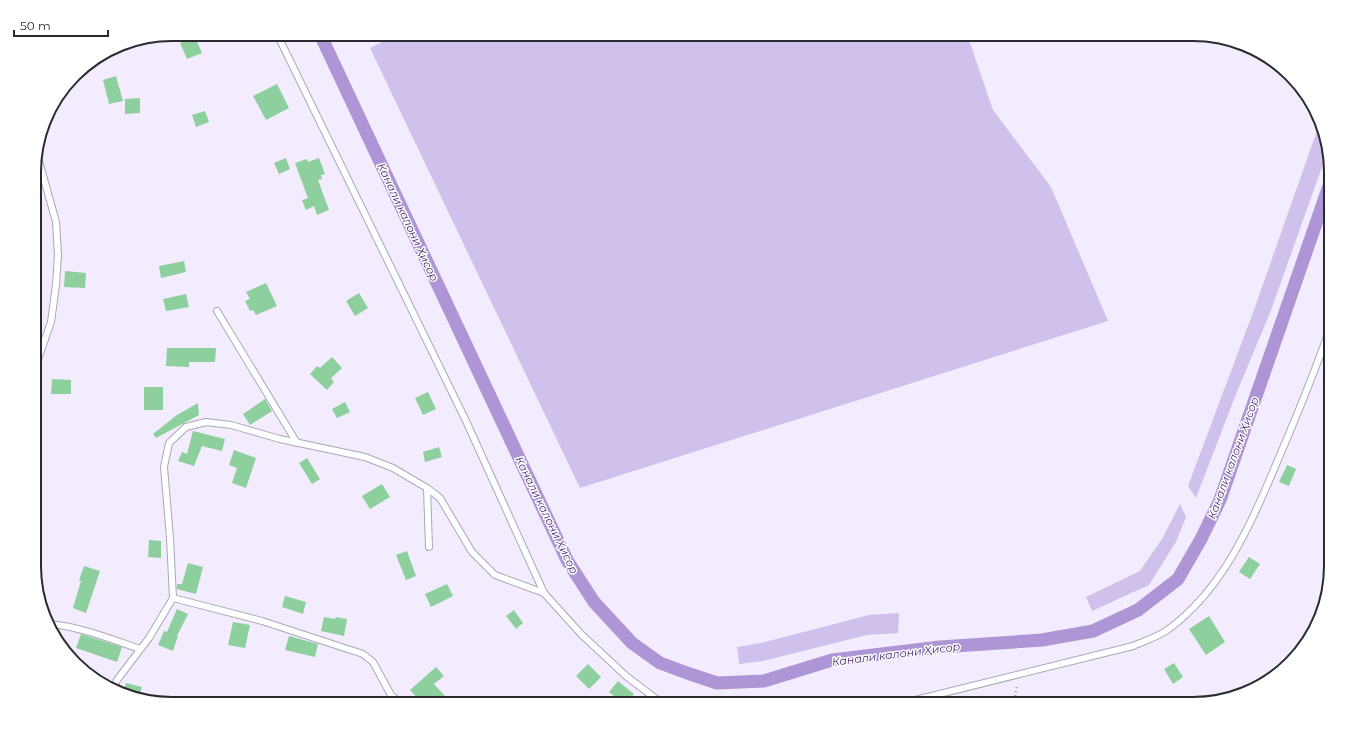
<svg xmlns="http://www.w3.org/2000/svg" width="1365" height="738" viewBox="0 0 1365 738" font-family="Montserrat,sans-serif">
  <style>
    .green { fill: #d0c1ec }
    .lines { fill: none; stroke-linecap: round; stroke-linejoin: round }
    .canal { stroke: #ad95d6; stroke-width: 13 }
    .building { fill: #8ecf9e }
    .service-casing { stroke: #aca7b8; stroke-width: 8 }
    .path { stroke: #918d99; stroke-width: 2; stroke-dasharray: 1 3; stroke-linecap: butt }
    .service { stroke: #fff; stroke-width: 6 }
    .labels { text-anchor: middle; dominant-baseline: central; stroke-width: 3; stroke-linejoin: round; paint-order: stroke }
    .water-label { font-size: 11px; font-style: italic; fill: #4a2874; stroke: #fff }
    .rim { fill: none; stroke: #2c2a30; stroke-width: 2 }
  </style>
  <rect width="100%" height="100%" fill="#f2ecfe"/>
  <g class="green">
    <path d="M 398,34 L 967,34 L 993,110 L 1051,187 L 1108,321 L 580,488 L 370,48 Z"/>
    <path d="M 1319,125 L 1328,150 L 1270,313 L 1236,394 L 1196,498 L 1188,486 L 1255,307 Z"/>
    <path d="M 1180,504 L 1186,517 L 1176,542 L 1149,585 L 1092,611 L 1086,597 L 1140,571 L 1162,539 Z"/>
    <path d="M 899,613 L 898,633 L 867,635 L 763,661 L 739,664 L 737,647 L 761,643 L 869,615 Z"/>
  </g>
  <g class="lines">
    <path class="canal" d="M 320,34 L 567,560 L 594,602 L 632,643 L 660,663 L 690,674 L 717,683 L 764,681 L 832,660 L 940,647 L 1042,640 L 1093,631 L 1138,610 L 1178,579 L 1201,539 L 1220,500 L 1330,183"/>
  </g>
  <g class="building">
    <path d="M 195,37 L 202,53 L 187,59 L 180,43 Z"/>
    <path d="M 116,76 L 123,101 L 109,104 L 103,80 Z"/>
    <path d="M 277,84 L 289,108 L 266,120 L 253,96 Z"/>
    <path d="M 140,98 L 140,113 L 125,114 L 125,99 Z"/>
    <path d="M 205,111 L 209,122 L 196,127 L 192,115 Z"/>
    <path d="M 286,158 L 290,169 L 279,174 L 274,163 Z"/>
    <path d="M 319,158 L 325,174 L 321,175 L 322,179 L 318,180 L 329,210 L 317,215 L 314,206 L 306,210 L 302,200 L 308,198 L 295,163 L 307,159 L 308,162 Z"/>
    <path d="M 184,261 L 186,272 L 161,278 L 159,266 Z"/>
    <path d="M 65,271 L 86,273 L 85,288 L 64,287 Z"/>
    <path d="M 266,283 L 277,306 L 256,315 L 253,310 L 250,311 L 245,301 L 250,299 L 246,292 Z"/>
    <path d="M 359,293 L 368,308 L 355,316 L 346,301 Z"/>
    <path d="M 186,294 L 189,307 L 166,311 L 163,299 Z"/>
    <path d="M 167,348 L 216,348 L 215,362 L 189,362 L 189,367 L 166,366 Z"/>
    <path d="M 332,357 L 342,368 L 331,378 L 334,382 L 327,390 L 310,374 L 317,366 L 320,368 Z"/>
    <path d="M 52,379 L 71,380 L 71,394 L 51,394 Z"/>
    <rect x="144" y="387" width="19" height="23"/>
    <path d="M 428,392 L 436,409 L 423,415 L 415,398 Z"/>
    <path d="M 265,399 L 272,411 L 250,425 L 243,414 Z"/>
    <path d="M 345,402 L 350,412 L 337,418 L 332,409 Z"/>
    <path d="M 198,403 L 199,415 L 156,438 L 153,434 L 177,415 Z"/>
    <path d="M 193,431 L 225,439 L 222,451 L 202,446 L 194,466 L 178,461 L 182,452 L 187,454 Z"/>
    <path d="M 439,447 L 442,457 L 425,462 L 423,452 Z"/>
    <path d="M 234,450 L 256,458 L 246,488 L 232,483 L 237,468 L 229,465 Z"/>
    <path d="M 307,458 L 320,479 L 312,484 L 299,463 Z"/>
    <path d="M 1287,465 L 1296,469 L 1289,486 L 1279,482 Z"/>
    <path d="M 382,484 L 390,497 L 370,509 L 362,496 Z"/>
    <path d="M 149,540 L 161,541 L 161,558 L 148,557 Z"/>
    <path d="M 407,551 L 416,576 L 406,580 L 396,555 Z"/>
    <path d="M 1249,557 L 1260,564 L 1250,579 L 1239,572 Z"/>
    <path d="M 188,563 L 203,567 L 196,594 L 177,589 L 177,584 L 182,584 Z"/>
    <path d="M 84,566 L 100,571 L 86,613 L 73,608 L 81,581 L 79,580 Z"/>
    <path d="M 447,584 L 453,596 L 431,607 L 425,594 Z"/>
    <path d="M 285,596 L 306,602 L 303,614 L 282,607 Z"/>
    <path d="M 177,609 L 188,614 L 177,636 L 178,636 L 173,651 L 158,645 L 164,631 L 167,632 Z"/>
    <path d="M 514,610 L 523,623 L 516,629 L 506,616 Z"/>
    <path d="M 1209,616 L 1225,642 L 1206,655 L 1189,629 Z"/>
    <path d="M 324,617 L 335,619 L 336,617 L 347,619 L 344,636 L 321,631 Z"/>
    <path d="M 233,622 L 250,625 L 245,648 L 228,645 Z"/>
    <path d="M 81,634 L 122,647 L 117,662 L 76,648 Z"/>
    <path d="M 289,636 L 318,644 L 315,657 L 285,650 Z"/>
    <path d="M 1174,663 L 1183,677 L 1173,684 L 1164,669 Z"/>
    <path d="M 588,664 L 601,677 L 589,689 L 576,676 Z"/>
    <path d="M 436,667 L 444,676 L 434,684 L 446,697 L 438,704 L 423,704 L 410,690 Z"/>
    <path d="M 618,681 L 634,694 L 627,704 L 624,704 L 609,692 Z"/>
    <path d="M 126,683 L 142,687 L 139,696 L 123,693 Z"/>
  </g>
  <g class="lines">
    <defs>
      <g id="service">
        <path d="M 277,34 L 466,421 L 544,593 L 581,634 L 626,676 L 655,698 L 666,704"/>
        <path d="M 217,311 L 297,443"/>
        <path d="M 35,368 L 51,322 L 56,285 L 58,255 L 56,222 L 37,154"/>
        <path d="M 427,488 L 429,547"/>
        <path d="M 173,598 L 170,538 L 164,467 L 169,443 L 186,427 L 206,422 L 231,425 L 280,439 L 365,457 L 393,468 L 427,488 L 440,498 L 472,552 L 495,575 L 544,593"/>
        <path d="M 50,624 C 81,627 111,639 140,649"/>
        <path d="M 113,690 L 117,680 L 149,638 L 173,598 L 262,621 L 363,654 L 373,662 L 391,695 L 402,704"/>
        <path d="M 899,704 L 1133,646 C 1144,641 1157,637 1166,631 C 1225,589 1253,519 1280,455 C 1298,413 1315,371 1330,328"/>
      </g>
    </defs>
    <use href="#service" class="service-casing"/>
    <path class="path" d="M 1014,704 L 1017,685"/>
    <use href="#service" class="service"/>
  </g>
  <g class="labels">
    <g class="water-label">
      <text transform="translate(408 222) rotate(65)">Канали калони Ҳисор</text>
      <text transform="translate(1233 458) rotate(-70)">Канали калони Ҳисор</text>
      <text transform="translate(547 515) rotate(64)">Канали калони Ҳисор</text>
      <text transform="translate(896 654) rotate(-7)">Канали калони Ҳисор</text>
    </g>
  </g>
  <path d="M0 0H1365V738H0ZM172 41H1193A131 131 0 0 1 1324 172V566A131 131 0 0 1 1193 697H172A131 131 0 0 1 41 566V172A131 131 0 0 1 172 41Z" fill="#fff" fill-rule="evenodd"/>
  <path class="rim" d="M172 41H1193A131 131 0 0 1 1324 172V566A131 131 0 0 1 1193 697H172A131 131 0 0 1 41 566V172A131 131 0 0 1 172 41Z"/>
  <path d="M14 30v6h94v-6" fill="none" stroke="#2c2a30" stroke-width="2"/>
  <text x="20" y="30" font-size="12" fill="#2c2a30" stroke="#ffffff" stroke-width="3" paint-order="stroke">50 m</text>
</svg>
